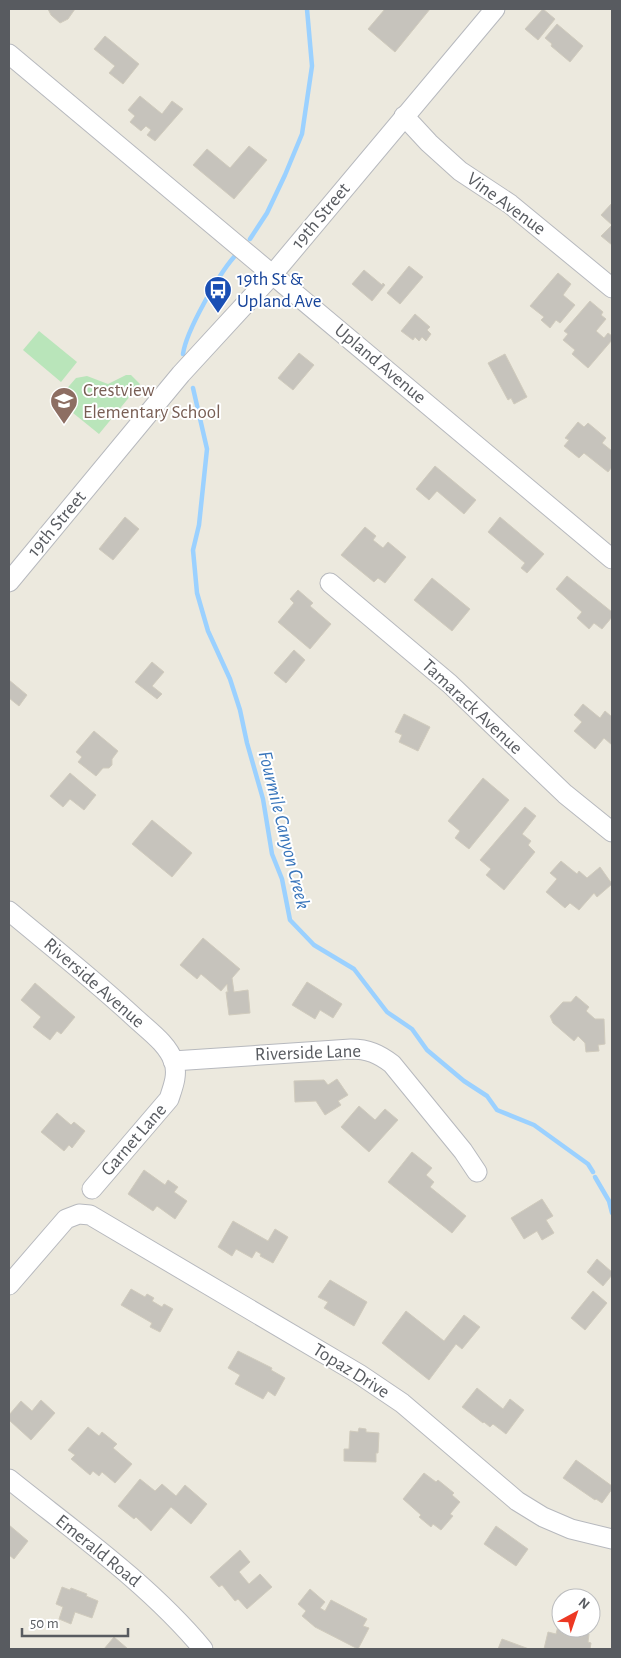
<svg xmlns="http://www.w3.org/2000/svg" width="621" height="1658" viewBox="0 0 621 1658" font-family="'Alegreya Sans',sans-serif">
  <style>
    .green { fill: #b9e5ba }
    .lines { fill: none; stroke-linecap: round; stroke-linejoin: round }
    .stream { stroke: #9bd1ff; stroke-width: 4.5 }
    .building { fill: #c6c3bc; stroke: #d0cbbd }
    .minor-casing { stroke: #b7b9be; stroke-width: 21 }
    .minor { stroke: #fff; stroke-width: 19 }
    .labels { text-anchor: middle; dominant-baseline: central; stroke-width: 4; stroke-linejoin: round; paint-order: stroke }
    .street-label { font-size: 19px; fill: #585b60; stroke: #fff }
    .transit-label { font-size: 19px; fill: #164399; stroke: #fff; text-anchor: start }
    .education-label { font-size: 19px; fill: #785e54; stroke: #fff; text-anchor: start }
    .water-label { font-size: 20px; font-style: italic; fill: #3a76bb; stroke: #fff }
  </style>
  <rect width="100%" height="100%" fill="#ece9de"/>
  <g class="green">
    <path d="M 39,331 L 77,362 L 61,382 L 23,350 Z"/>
    <path d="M 126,375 L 131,375 L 140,384 L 99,434 L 57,400 L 76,378 L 87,376 L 108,384 Z"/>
  </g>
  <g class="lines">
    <g class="stream">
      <path d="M 250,239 L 267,213 L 285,175 L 302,134 L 312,66 L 307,9"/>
      <path d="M 183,354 C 186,331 219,274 234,257"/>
      <path d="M 193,388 L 207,449 L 199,525 L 193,550 L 197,593 L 208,631 L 230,679 L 240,710 L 247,743 L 263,799 L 272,854 L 282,879 L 290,920 L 314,945 L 354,969 L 387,1012 L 412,1029 L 427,1050 L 464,1081 L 487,1096 L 497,1110 L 534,1125 L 588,1164 L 593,1172"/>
      <path d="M 595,1177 L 609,1201 L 612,1213"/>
    </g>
  </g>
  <g class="building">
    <path d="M 48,9 L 75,9 L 68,19 L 60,23 L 51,15 Z"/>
    <path d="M 385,9 L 430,9 L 395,52 L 368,29 Z"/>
    <path d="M 543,9 L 555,19 L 538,40 L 525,29 Z"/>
    <path d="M 557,24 L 583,46 L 570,62 L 551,46 L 552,44 L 545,38 Z"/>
    <path d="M 105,36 L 139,64 L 123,84 L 109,73 L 115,66 L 94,49 Z"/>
    <path d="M 140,96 L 162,114 L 172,101 L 183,109 L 155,141 L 147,135 L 151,130 L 146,126 L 141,131 L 130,122 L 135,116 L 128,110 Z"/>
    <path d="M 249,146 L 267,160 L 234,199 L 193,165 L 207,149 L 230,168 Z"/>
    <path d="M 612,203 L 612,245 L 601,236 L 612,225 L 601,215 Z"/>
    <path d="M 409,266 L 423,277 L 400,304 L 387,293 Z"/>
    <path d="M 364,270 L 382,285 L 383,283 L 385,285 L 372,301 L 352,284 Z"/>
    <path d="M 558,273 L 571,284 L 563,295 L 575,305 L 560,323 L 556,320 L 550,328 L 541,320 L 544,317 L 530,306 Z"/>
    <path d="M 590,301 L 603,312 L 601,315 L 606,319 L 596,331 L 604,338 L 608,333 L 612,336 L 612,340 L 588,368 L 572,354 L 575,350 L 563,340 L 568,334 L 564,331 Z"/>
    <path d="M 415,314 L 430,327 L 427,330 L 431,334 L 426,341 L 422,337 L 419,341 L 415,337 L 413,340 L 401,331 Z"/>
    <path d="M 299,353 L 314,365 L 293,390 L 278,378 Z"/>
    <path d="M 505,354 L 527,397 L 514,404 L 511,398 L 508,400 L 488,363 Z"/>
    <path d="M 578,422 L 584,427 L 588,423 L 606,438 L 602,443 L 612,451 L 612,467 L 608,472 L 584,453 L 579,458 L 564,446 L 569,440 L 565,438 Z"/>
    <path d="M 435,466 L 476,500 L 464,514 L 437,491 L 429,500 L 416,489 Z"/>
    <path d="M 125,517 L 139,529 L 113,560 L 99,549 Z"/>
    <path d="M 500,517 L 544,554 L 527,573 L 521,568 L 525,563 L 488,532 Z"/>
    <path d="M 365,527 L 376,536 L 373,540 L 383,548 L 388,542 L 406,557 L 385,583 L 378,578 L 374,582 L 341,555 Z"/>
    <path d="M 567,576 L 612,612 L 612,617 L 602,629 L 594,623 L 589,629 L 577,618 L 582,612 L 556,589 Z"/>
    <path d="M 432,578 L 470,609 L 452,631 L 414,600 Z"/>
    <path d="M 298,590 L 313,603 L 310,606 L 331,624 L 310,649 L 278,622 L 294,603 L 290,599 Z"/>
    <path d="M 294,650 L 305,660 L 286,683 L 274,673 Z"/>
    <path d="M 152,662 L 164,672 L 152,686 L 162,694 L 157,699 L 135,682 Z"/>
    <path d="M 9,680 L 27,695 L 19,706 L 9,698 Z"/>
    <path d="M 583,704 L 600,718 L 605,711 L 612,717 L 612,745 L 604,738 L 595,749 L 574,731 L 582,722 L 574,715 Z"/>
    <path d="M 404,714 L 430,727 L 418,751 L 399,742 L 402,735 L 395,732 Z"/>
    <path d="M 94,731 L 118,751 L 112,759 L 112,765 L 109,768 L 103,768 L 96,776 L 78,762 L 82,757 L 76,752 Z"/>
    <path d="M 70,773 L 96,795 L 84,810 L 70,799 L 63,807 L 50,796 Z"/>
    <path d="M 483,778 L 509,800 L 469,849 L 455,838 L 460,831 L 448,821 Z"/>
    <path d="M 525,807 L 536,816 L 522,834 L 531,841 L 528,845 L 535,852 L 504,890 L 486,875 L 491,869 L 480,860 Z"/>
    <path d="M 152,820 L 192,853 L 172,877 L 132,844 Z"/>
    <path d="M 561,861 L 577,874 L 579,871 L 587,878 L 600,867 L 612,884 L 597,897 L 594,893 L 579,910 L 570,903 L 565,908 L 546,892 L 557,879 L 550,873 Z"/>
    <path d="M 203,938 L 240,969 L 232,978 L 234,992 L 248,990 L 250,1013 L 229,1015 L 226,992 L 228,992 L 227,984 L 221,991 L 201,974 L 197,979 L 180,965 Z"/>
    <path d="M 307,982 L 342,1004 L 333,1018 L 320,1010 L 315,1019 L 292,1005 Z"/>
    <path d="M 35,983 L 75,1017 L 61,1034 L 57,1031 L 50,1040 L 33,1027 L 41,1017 L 21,1000 Z"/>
    <path d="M 576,996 L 589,1007 L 586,1011 L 595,1019 L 604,1019 L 605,1044 L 598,1045 L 599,1051 L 586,1052 L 585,1043 L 578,1036 L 574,1041 L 553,1023 L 550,1016 L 563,1002 L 571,1002 Z"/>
    <path d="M 337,1079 L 348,1095 L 338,1101 L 341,1105 L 325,1115 L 316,1101 L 295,1102 L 294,1081 L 324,1080 L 328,1085 Z"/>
    <path d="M 359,1106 L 375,1120 L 385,1109 L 398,1120 L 369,1152 L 341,1127 Z"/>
    <path d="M 57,1113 L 71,1125 L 74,1122 L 85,1131 L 72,1148 L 69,1145 L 64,1151 L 41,1132 Z"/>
    <path d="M 412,1152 L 432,1168 L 426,1175 L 434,1182 L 430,1187 L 466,1216 L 452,1233 L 388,1182 Z"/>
    <path d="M 144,1170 L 165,1185 L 168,1180 L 178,1187 L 174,1192 L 187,1201 L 175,1219 L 157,1206 L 153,1211 L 128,1194 Z"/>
    <path d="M 542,1199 L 553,1216 L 546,1220 L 554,1233 L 542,1240 L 537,1231 L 524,1239 L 511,1218 Z"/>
    <path d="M 233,1221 L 268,1241 L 275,1229 L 288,1237 L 273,1263 L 260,1256 L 261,1254 L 256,1251 L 252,1258 L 236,1249 L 232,1256 L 218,1247 Z"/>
    <path d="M 597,1259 L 612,1272 L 612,1275 L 603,1286 L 587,1272 Z"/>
    <path d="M 330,1280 L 367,1302 L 354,1326 L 324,1308 L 328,1302 L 318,1297 Z"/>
    <path d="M 131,1289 L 145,1297 L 147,1294 L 154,1298 L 152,1301 L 162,1307 L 164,1304 L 173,1309 L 160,1332 L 150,1327 L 152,1323 L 121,1305 Z"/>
    <path d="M 593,1291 L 607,1303 L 585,1330 L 571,1318 Z"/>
    <path d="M 406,1311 L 444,1341 L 464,1315 L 480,1327 L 462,1349 L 456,1344 L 429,1380 L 382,1343 Z"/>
    <path d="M 238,1351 L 272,1368 L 271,1370 L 285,1378 L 275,1396 L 268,1391 L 263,1399 L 235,1384 L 240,1375 L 228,1368 Z"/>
    <path d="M 477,1388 L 503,1409 L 510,1399 L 524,1410 L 506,1434 L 493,1424 L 490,1427 L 484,1422 L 483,1423 L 462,1407 Z"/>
    <path d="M 41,1400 L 55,1413 L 31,1440 L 9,1420 L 9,1415 L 21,1401 L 32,1411 Z"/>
    <path d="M 88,1427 L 99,1436 L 102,1432 L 117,1444 L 113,1448 L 132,1464 L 115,1483 L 102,1472 L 99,1476 L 93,1471 L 90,1475 L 71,1459 L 75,1455 L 68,1450 Z"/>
    <path d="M 359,1428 L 366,1429 L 366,1432 L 379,1433 L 378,1453 L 376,1453 L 376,1462 L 344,1461 L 344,1449 L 349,1449 L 350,1431 L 358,1432 Z"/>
    <path d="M 576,1460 L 612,1486 L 612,1489 L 602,1503 L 596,1499 L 595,1500 L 563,1478 Z"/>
    <path d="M 424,1473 L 436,1482 L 438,1480 L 454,1493 L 452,1495 L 460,1502 L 450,1514 L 453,1516 L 441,1530 L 433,1524 L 431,1527 L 419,1517 L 421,1515 L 403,1499 Z"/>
    <path d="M 140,1479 L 155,1491 L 162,1484 L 176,1496 L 185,1485 L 207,1504 L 191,1524 L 171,1507 L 151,1531 L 136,1517 L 134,1519 L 118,1506 Z"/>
    <path d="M 9,1525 L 28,1541 L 14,1559 L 9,1555 Z"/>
    <path d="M 496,1526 L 528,1549 L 516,1566 L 484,1544 Z"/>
    <path d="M 240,1550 L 250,1562 L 239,1572 L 249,1584 L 260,1574 L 272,1587 L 247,1609 L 238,1599 L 235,1601 L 222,1585 L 219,1587 L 210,1577 Z"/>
    <path d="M 62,1587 L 70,1590 L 71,1588 L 87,1594 L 86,1596 L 98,1601 L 92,1618 L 75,1612 L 71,1624 L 59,1619 L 63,1607 L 56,1604 Z"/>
    <path d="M 310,1589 L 325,1602 L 320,1608 L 325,1611 L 331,1600 L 367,1619 L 363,1626 L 369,1628 L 358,1649 L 315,1627 L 302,1616 L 306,1611 L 298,1604 Z"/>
    <path d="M 558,1626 L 589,1634 L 588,1642 L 591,1643 L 590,1649 L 544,1649 L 548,1632 L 556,1634 Z"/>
    <path d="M 114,1637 L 128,1649 L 104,1649 Z"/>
    <path d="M 502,1639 L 529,1649 L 498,1649 Z"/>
  </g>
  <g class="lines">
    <defs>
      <g id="minor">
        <path d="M 9,54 L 612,559"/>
        <path d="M 404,116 L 429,143 L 460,171 L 510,204 L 612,288"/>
        <path d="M 9,582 L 181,374 L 273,274 L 495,9"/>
        <path d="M 330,583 L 450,684 L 565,794 L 612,832"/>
        <path d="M 9,911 C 51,946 94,980 134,1017 C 149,1031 167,1043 174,1062 C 178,1075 173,1087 169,1099 L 92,1189"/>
        <path d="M 173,1061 L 351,1049 C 368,1049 379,1054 392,1064 L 463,1151 L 477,1172"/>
        <path d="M 9,1285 L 66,1219 L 79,1214 L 90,1215 L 359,1374 L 402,1403 L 517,1501 L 543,1517 L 571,1529 L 612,1539"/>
        <path d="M 9,1479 C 75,1532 149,1584 203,1649"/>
      </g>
    </defs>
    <use href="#minor" class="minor-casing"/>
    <use href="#minor" class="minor"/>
  </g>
  <defs>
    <symbol id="bus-pin" viewBox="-11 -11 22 30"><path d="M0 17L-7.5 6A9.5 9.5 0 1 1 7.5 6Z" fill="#1a4fb4" stroke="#fff"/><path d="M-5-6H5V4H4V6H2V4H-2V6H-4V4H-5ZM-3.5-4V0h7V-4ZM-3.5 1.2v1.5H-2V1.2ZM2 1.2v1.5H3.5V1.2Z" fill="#fff"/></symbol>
    <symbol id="school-pin" viewBox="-11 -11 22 30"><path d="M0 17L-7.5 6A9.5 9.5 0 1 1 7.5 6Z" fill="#8d6e63" stroke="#fff"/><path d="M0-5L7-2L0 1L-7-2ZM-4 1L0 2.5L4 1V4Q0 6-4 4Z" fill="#fff"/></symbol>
  </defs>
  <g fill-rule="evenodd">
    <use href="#bus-pin" x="202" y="274" width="32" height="43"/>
    <use href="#school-pin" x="48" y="385" width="32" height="43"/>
  </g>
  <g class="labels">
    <g class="street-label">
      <text transform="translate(506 204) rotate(36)">Vine Avenue</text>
      <text transform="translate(321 216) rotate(-50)">19th Street</text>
      <text transform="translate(380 364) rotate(40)">Upland Avenue</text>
      <text transform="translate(57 524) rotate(-50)">19th Street</text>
      <text transform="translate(472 707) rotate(43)">Tamarack Avenue</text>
      <text transform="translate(94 983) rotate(41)">Riverside Avenue</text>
      <text transform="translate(308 1053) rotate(-2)">Riverside Lane</text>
      <text transform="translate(134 1140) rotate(-49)">Garnet Lane</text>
      <text transform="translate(351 1371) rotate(32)">Topaz Drive</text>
      <text transform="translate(98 1551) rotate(39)">Emerald Road</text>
    </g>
    <g class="transit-label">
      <text x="237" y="279">19th St &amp;<tspan x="237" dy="22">Upland Ave</tspan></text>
    </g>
    <g class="education-label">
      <text x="83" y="390">Crestview<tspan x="83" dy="22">Elementary School</tspan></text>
    </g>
    <g class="water-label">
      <text transform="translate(284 830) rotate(76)">Fourmile Canyon Creek</text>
    </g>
  </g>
  <rect width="621" height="1658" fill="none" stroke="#585b60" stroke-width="20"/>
  <g transform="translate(576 1613) rotate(40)"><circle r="24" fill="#ffffff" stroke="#bcbdbf"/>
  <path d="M0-4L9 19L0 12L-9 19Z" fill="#ed3823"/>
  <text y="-8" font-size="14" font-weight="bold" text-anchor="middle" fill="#585b60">N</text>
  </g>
  <path d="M22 1628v8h106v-8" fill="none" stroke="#585b60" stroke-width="2.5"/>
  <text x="30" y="1628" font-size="15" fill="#585b60" stroke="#ffffff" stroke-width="4" paint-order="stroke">50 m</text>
</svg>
